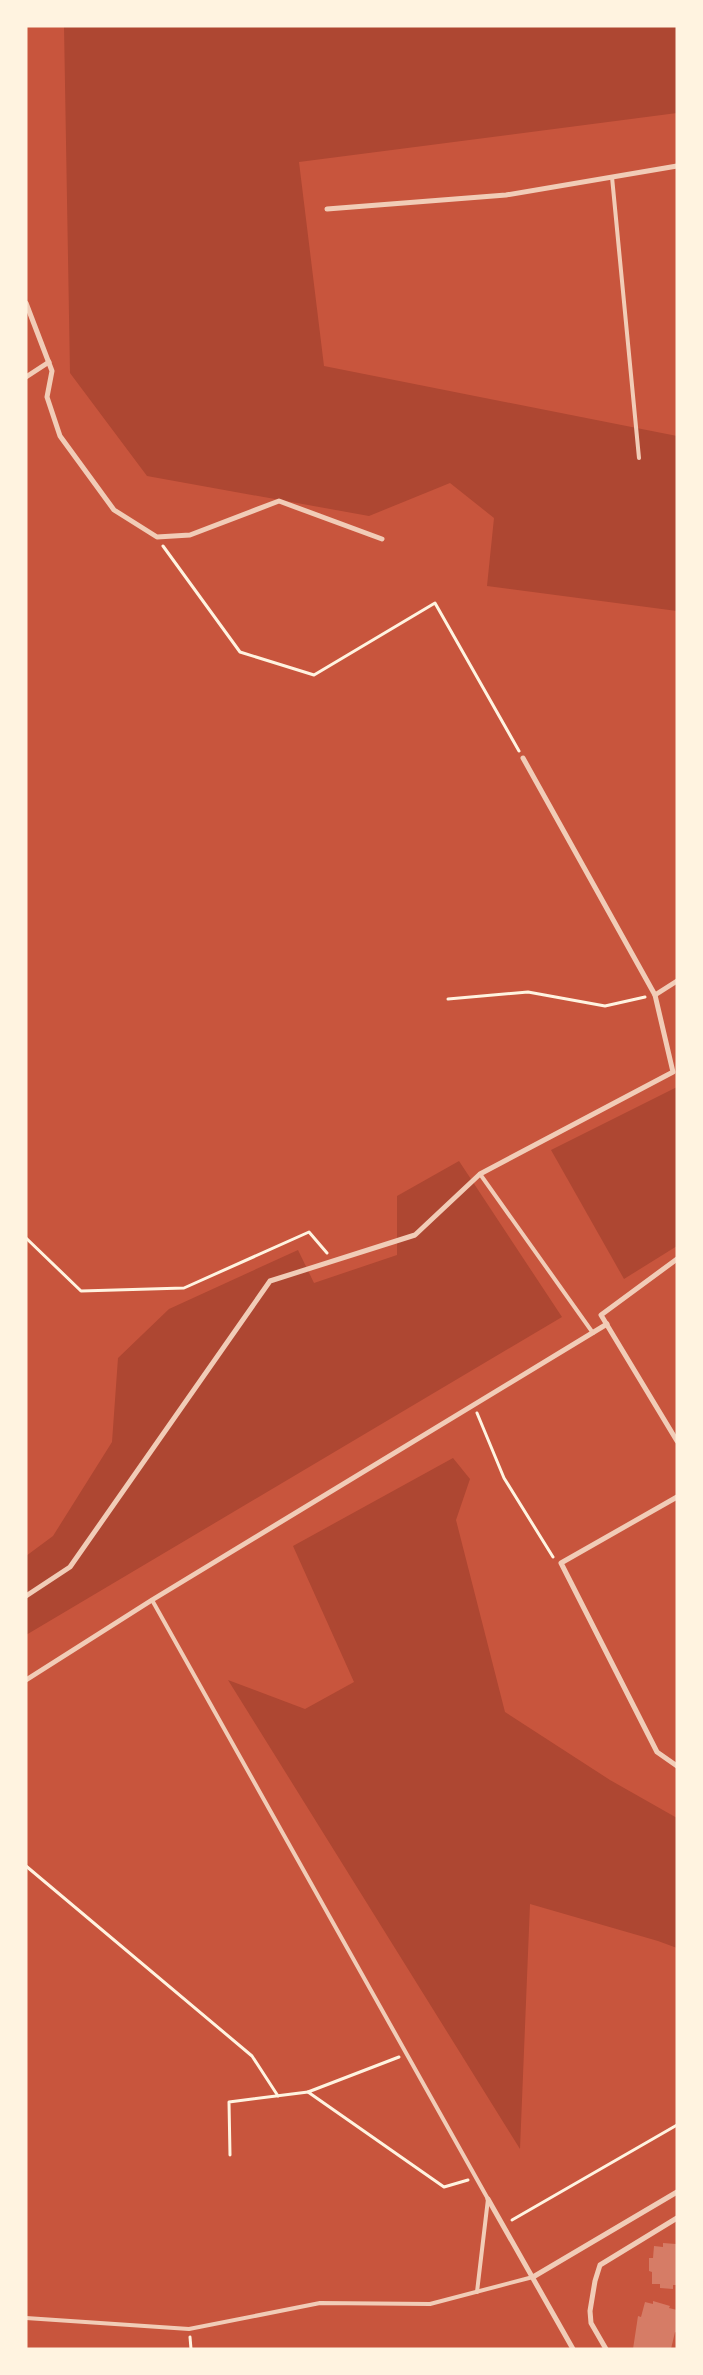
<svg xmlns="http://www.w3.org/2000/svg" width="703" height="2375" viewBox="0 0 703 2375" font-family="Spectral,serif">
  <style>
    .green { fill: #ae4732 }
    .building { fill: #d67c66 }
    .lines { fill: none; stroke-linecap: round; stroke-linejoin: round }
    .path { stroke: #fff3e0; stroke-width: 3 }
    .service { stroke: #f1ccb7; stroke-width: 4 }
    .minor { stroke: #f1ccb7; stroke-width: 5 }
  </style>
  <rect width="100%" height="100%" fill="#c8553d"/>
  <g class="green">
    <path d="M 64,26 L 677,26 L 677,113 L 299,162 L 324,366 L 677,436 L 677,611 L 487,586 L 494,518 L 450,483 L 369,516 L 147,476 L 70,373 Z"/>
    <path d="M 677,1087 L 677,1246 L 624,1279 L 551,1150 Z"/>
    <path d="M 459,1161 L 562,1317 L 26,1635 L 26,1556 L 53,1536 L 112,1442 L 118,1358 L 169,1309 L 298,1250 L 314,1283 L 397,1255 L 397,1196 Z"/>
    <path d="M 453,1458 L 470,1479 L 456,1520 L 505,1712 L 610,1780 L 677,1818 L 677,1948 L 658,1941 L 530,1904 L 520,2149 L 228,1680 L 305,1709 L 354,1682 L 293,1546 Z"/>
  </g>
  <g class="building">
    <path d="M 663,2243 L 676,2244 L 677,2248 L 677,2285 L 673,2285 L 673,2289 L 660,2288 L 660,2284 L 652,2284 L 652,2272 L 649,2271 L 649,2258 L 653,2258 L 654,2246 L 663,2247 Z"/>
    <path d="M 653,2301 L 670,2306 L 669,2308 L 677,2310 L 677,2333 L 675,2332 L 671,2349 L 633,2349 L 638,2316 L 641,2317 L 645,2302 L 653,2304 Z"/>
  </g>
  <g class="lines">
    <g class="path">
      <path d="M 163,546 L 240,652 L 314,675 L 435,603 L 519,751"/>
      <path d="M 448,999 L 528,992 L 605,1006 L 645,997"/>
      <path d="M 26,1238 L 81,1291 L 184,1288 L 309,1232 L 327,1253"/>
      <path d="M 477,1413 L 504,1478 L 553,1557"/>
      <path d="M 26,1866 L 252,2056 L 278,2096"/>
      <path d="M 399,2057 L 308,2092 L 444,2187 L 468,2180"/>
      <path d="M 230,2155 L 229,2102 L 308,2092"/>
      <path d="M 512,2220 L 677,2125"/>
      <path d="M 190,2337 L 191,2349"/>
    </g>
    <g class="service">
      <path d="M 612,177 L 639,458"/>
      <path d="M 480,1174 L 593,1333"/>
      <path d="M 152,1600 L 488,2199 L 477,2292"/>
      <path d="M 26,2318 L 189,2329 L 320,2303 L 430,2304 L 533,2277"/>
    </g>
    <g class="minor">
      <path d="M 327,209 L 506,195 L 677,166"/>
      <path d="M 26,303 L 52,371 L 47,397 L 60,436 L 114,510 L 157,537 L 190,535 L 279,501 L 382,539"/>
      <path d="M 26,377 L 49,362"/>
      <path d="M 523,758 L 655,995 L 677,981"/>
      <path d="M 677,1259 L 601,1315 L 677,1441"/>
      <path d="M 677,1497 L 561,1563 L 657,1752 L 677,1766"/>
      <path d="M 26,1596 L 70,1567 L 270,1281 L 415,1235 L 480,1174 L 673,1072 L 655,995"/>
      <path d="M 26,1680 L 152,1600 L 607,1324"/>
      <path d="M 488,2199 L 573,2349"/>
      <path d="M 533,2277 L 677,2192"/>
      <path d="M 606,2349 L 591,2323 L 590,2311 L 595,2281 L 600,2265 L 677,2218"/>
    </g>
  </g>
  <rect width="703" height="2375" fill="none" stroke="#fff3e0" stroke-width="55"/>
</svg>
